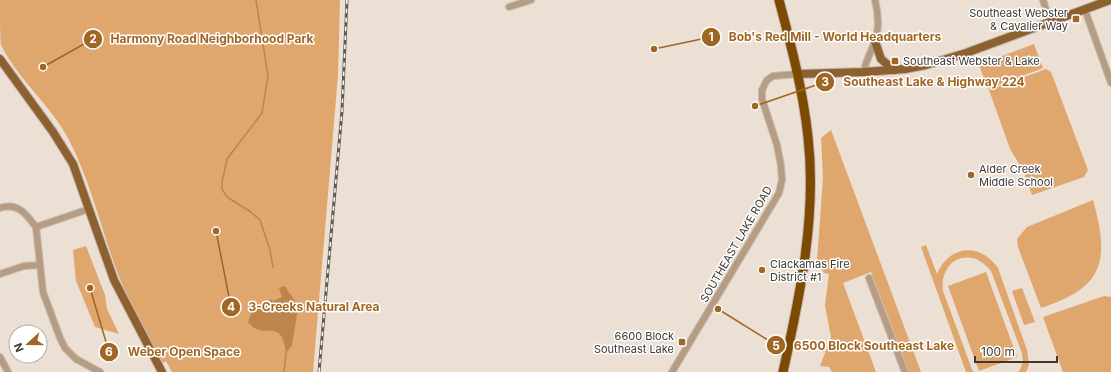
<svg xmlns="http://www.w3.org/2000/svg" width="1111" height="372" viewBox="0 0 1111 372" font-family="Inter,sans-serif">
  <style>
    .green { fill: #dfa66e }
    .water { fill: #bd854b }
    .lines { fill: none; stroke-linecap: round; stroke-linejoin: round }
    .stream { stroke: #bd854b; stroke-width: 1.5 }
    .minor-casing { stroke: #c6bab0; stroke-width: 8 }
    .major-casing { stroke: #c6bab0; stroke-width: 10 }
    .highway-casing { stroke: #c6bab0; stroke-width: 11 }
    .minor { stroke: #b59c83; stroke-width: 6 }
    .major { stroke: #8d6030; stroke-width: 8 }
    .highway { stroke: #7d4a02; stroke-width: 9 }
    .rail-casing { stroke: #615a54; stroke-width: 3 }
    .rail { stroke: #fff; stroke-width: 1.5; stroke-dasharray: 4.5; stroke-linecap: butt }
    .poi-dot { fill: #a06624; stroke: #fff; stroke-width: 1.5 }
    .labels { text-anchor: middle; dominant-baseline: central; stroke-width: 3; stroke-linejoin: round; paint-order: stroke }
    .poi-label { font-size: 11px; fill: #3d3833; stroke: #fff; text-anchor: start }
    .street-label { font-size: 11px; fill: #3d3833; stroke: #fff }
    .leader { fill: none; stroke: #a06624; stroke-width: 1.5 }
    .callout-dot { fill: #a06624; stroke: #fff; stroke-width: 1.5 }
    .mark-label { font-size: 12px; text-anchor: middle; font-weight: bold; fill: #fff }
    .callout-label { font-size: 12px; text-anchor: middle; font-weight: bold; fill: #a06624; stroke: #fff; stroke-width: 3; stroke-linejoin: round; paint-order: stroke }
  </style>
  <rect width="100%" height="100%" fill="#ecdfd3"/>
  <g class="green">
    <path d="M 0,0 L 340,0 L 338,75 L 313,372 L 172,372 L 166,361 L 163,363 C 148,335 132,308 120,279 C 102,234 92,184 69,140 C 51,105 19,81 1,45 C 0,37 0,10 0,0 Z"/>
    <path d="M 1034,44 L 1043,68 L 988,89 L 979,65 Z"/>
    <path d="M 1046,69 L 1051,72 L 1088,170 L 1084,177 L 1032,195 L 1023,170 L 1010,149 L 989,90 Z"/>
    <path d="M 831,130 L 921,372 L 909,372 L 871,272 L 843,283 L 876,372 L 832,372 L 829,367 L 820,366 L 831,337 L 825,305 L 829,274 L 824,273 L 817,261 L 823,178 L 821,138 Z"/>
    <path d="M 1093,200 C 1110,262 1104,287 1041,308 L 1018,247 L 1017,239 L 1027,227 Z"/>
    <path d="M 926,245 L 937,274 C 949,245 980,242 998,268 L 1027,350 L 1029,365 L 1026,372 L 1019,372 L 1023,362 L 1022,353 L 991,271 C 971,245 939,259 943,291 L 973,372 L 966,372 L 921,247 Z"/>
    <path d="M 86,246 L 105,295 L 107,309 L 119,334 L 95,327 L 76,281 L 73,250 Z"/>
    <path d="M 986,272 L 1017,357 L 979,371 L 948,286 Z"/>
    <path d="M 1022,288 L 1035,322 L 1024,325 L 1012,291 Z"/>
    <path d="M 1104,296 L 1111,297 L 1111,372 L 1063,372 L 1043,317 Z"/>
  </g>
  <path class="water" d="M 285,286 C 289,293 296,301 298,308 L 292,345 L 286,353 C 281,314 264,343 248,322 L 252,311 L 269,304 L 270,299 L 273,301 L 282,297 L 279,288 Z"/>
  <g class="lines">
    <g class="stream">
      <path d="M 256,0 L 268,76 L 262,113 L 227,159 L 222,182 L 222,189 L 227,197 L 251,212 L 260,220 L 270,250 L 273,267"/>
      <path d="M 284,372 L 286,353"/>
    </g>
    <defs>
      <g id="minor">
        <path d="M 1043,0 L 1050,22"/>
        <path d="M 509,7 L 531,0"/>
        <path d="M 1085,10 L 1111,83"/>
        <path d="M 864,72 C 865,62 870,55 873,46 C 880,31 879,16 875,0"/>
        <path d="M 0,208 C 18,202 26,214 36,227"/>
        <path d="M 36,227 L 43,292 L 60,338 L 65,348 L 76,359 L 100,372"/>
        <path d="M 36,227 L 89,209"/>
        <path d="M 0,274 L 24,266 L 39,265"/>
        <path d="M 869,278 L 905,372"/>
        <path d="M 0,357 L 8,372"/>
        <path d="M 672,372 L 779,193 L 782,180 L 781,166 L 777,145 L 762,99 L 762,90 L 767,80 L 773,76 L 798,74"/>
      </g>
      <g id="major">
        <path d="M 875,41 L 881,59 L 894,70"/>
        <path d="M 0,59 L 53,132 L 73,164 L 114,280 L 162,372"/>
        <path d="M 798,74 L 864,72 L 905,69 L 926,65 L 966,53 L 1110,0"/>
      </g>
      <path id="highway" d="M 779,0 C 791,45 803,90 808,137 C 817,215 800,296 783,372"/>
    </defs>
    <use href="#minor" class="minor-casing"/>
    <use href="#major" class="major-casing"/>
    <use href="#highway" class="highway-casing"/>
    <use href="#minor" class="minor"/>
    <use href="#major" class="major"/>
    <use href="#highway" class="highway"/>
    <defs>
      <path id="rail" d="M 319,372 L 342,111 L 347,0"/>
    </defs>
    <use href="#rail" class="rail-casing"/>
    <use href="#rail" class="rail"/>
  </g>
  <g class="poi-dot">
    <rect x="1072" y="15" width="8" height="8" rx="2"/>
    <rect x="891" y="57" width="8" height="8" rx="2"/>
    <circle cx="971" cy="175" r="4"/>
    <circle cx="762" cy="270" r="4"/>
    <rect x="678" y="338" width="8" height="8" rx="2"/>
  </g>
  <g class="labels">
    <g class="poi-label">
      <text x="1068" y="13" text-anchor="end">Southeast Webster<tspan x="1068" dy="13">&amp; Cavalier Way</tspan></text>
      <text x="903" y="61">Southeast Webster &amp; Lake</text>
      <text x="979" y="169">Alder Creek<tspan x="979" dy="13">Middle School</tspan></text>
      <text x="770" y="264">Clackamas Fire<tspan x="770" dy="13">District #1</tspan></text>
      <text x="674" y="336" text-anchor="end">6600 Block<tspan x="674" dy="13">Southeast Lake</tspan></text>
    </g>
    <g class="street-label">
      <text transform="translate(736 244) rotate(-60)">SOUTHEAST LAKE ROAD</text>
    </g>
  </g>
  <path class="leader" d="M654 49L711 37M43 67L93 39M755 106L825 82M216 231L231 307M718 309L776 345M90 288L109 352"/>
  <g class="callout-dot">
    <circle cx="654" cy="49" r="4"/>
    <circle cx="43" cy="67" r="4"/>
    <circle cx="755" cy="106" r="4"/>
    <circle cx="216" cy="231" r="4"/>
    <circle cx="718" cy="309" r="4"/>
    <circle cx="90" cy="288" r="4"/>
    <circle cx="711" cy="37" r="10"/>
    <circle cx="93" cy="39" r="10"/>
    <circle cx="825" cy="82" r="10"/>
    <circle cx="231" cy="307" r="10"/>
    <circle cx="776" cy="345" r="10"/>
    <circle cx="109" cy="352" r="10"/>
  </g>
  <g class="mark-label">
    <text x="711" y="41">1</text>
    <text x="93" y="43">2</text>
    <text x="825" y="86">3</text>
    <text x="231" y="311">4</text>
    <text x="776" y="350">5</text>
    <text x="109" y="356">6</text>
  </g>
  <g class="callout-label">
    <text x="835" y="41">Bob's Red Mill - World Headquarters</text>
    <text x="212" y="43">Harmony Road Neighborhood Park</text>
    <text x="934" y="86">Southeast Lake &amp; Highway 224</text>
    <text x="314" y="311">3-Creeks Natural Area</text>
    <text x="874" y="350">6500 Block Southeast Lake</text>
    <text x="184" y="356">Weber Open Space</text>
  </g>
  <g transform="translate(28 344) rotate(249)"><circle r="19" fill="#ffffff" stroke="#b1afad"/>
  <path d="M0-3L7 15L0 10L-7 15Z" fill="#a06624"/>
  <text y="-6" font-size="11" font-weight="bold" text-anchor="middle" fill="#3d3833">N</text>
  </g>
  <path d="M975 356v6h82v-6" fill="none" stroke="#3d3833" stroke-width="2"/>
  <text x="981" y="356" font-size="12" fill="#3d3833" stroke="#ffffff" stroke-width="3" paint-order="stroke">100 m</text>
</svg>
